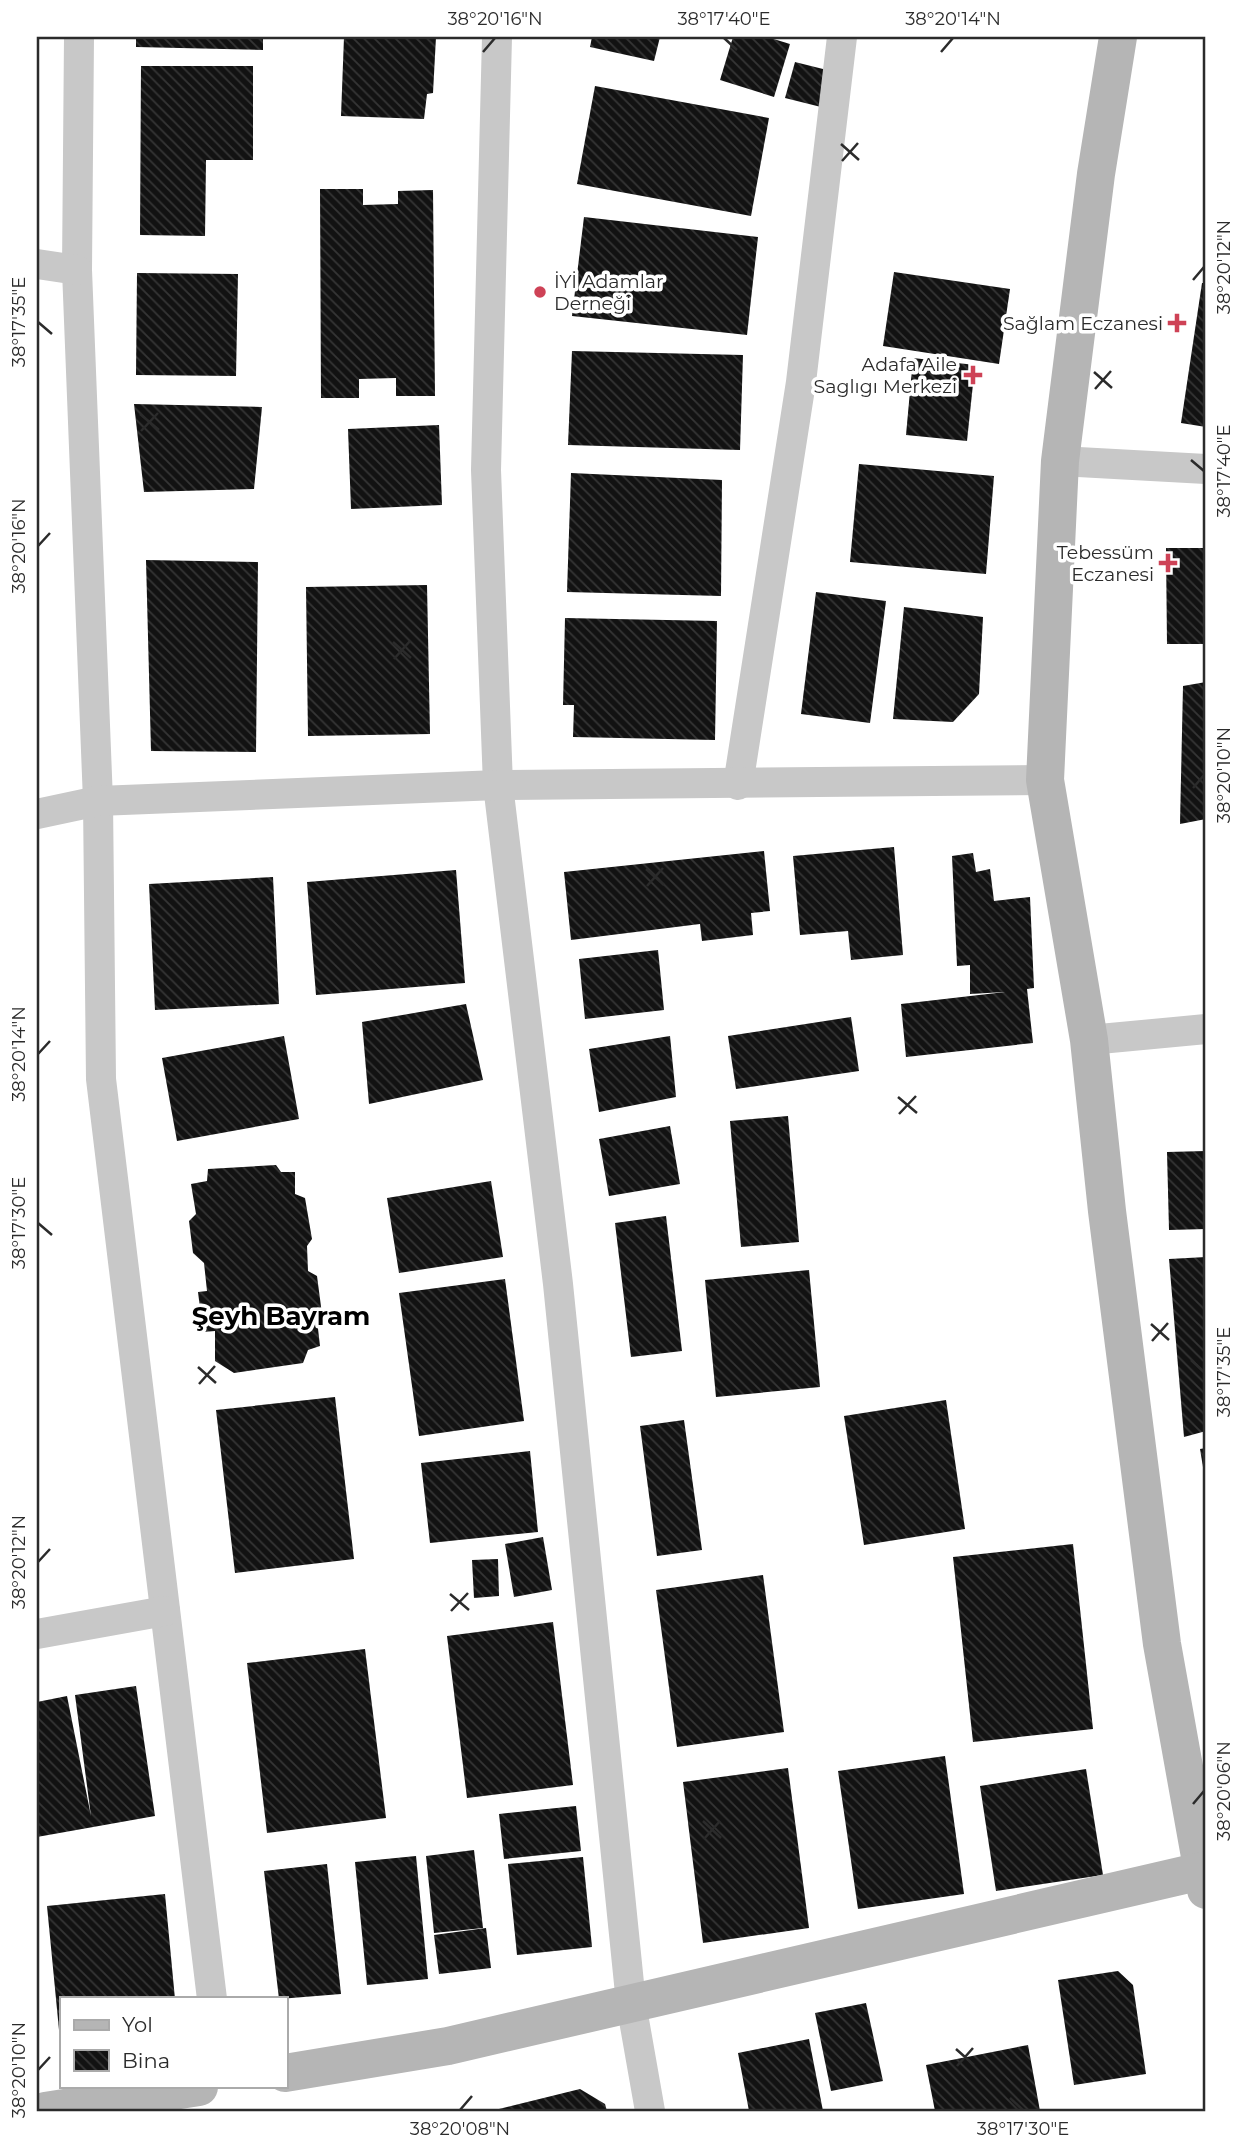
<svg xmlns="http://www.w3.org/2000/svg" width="1243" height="2148" viewBox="0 0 1243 2148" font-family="Montserrat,sans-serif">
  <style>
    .building { fill: url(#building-back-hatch) }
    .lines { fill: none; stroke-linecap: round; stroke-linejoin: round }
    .minor { stroke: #c8c8c8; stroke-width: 30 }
    .secondary { stroke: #b5b5b5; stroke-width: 38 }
    .ticks { fill: none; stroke: #2b2b2b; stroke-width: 2.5 }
    .poi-dot { fill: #ce4256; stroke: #fff; stroke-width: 2.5 }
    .labels { text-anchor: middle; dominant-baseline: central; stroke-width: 7; stroke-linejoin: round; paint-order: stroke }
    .poi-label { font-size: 19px; fill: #2b2b2b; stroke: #fff; text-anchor: end }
    .district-label { font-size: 26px; font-weight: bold; fill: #000; stroke: #fff }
    .neatline { fill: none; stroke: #2b2b2b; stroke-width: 2.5 }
    .ticks-label { font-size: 18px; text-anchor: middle; fill: #2b2b2b }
  </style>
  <defs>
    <pattern id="building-back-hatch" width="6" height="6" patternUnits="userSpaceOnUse" patternTransform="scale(1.75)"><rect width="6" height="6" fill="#121212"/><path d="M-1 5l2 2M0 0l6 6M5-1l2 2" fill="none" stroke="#353535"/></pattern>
  </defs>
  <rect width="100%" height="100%" fill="#fff"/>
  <g class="building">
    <path d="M 136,37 L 263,37 L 263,50 L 136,47 Z"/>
    <path d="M 344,37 L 436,37 L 433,93 L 427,94 L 424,119 L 341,116 Z"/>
    <path d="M 592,37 L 660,37 L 654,61 L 590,47 Z"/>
    <path d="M 733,37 L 767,37 L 790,44 L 774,97 L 720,80 Z"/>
    <path d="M 795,62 L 835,72 L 825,108 L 785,98 Z"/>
    <path d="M 141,66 L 253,66 L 253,160 L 206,160 L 205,236 L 140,235 Z"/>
    <path d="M 595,86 L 769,118 L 751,216 L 577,184 Z"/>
    <path d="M 320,189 L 363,189 L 363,205 L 398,204 L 398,191 L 433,190 L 435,396 L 396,396 L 396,378 L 359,379 L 359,398 L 321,398 Z"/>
    <path d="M 584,217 L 758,237 L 747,335 L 572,316 Z"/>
    <path d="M 894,272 L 1010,289 L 999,364 L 883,346 Z"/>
    <path d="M 137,273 L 238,274 L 236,376 L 136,375 Z"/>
    <path d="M 1202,283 L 1206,283 L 1206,427 L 1181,423 Z"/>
    <path d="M 572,351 L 743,355 L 740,450 L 568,445 Z"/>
    <path d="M 913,358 L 975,365 L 967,441 L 906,435 Z"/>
    <path d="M 134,404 L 262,407 L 254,489 L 144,492 Z"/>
    <path d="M 439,425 L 442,505 L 351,509 L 348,429 Z"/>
    <path d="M 859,464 L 994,476 L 986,574 L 850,562 Z"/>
    <path d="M 571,473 L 722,480 L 721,596 L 567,592 Z"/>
    <path d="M 1166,548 L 1206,548 L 1206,644 L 1167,644 Z"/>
    <path d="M 146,560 L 258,562 L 256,752 L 151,751 Z"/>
    <path d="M 427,585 L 430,734 L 308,736 L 306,587 Z"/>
    <path d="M 816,592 L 886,601 L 870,723 L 801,714 Z"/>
    <path d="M 904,607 L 983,617 L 979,694 L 953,722 L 893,719 Z"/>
    <path d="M 565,618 L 717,621 L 715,740 L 573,737 L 574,705 L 563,705 Z"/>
    <path d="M 1206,682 L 1206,819 L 1180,824 L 1183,686 Z"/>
    <path d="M 894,847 L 903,955 L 851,960 L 848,931 L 800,935 L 793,856 Z"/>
    <path d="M 764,851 L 770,911 L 751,913 L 753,935 L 702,941 L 700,924 L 571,940 L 564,872 Z"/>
    <path d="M 973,853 L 976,872 L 990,869 L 994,901 L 1030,897 L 1034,988 L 1027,989 L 1033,1043 L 906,1057 L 901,1004 L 1005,992 L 970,994 L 970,965 L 957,966 L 952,856 Z"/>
    <path d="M 456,870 L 465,983 L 316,995 L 307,882 Z"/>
    <path d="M 273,877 L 279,1004 L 155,1010 L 149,884 Z"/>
    <path d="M 658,950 L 664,1010 L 585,1019 L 579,959 Z"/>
    <path d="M 466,1004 L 483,1080 L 369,1104 L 362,1022 Z"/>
    <path d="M 851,1017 L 859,1071 L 736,1089 L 728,1036 Z"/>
    <path d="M 284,1036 L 299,1119 L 177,1141 L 162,1058 Z"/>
    <path d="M 670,1036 L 676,1097 L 599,1112 L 589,1049 Z"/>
    <path d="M 788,1116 L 799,1242 L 741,1247 L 730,1121 Z"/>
    <path d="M 670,1126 L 680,1184 L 609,1196 L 599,1139 Z"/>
    <path d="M 1206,1151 L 1206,1229 L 1169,1230 L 1167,1152 Z"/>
    <path d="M 276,1165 L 281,1172 L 295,1172 L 295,1194 L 305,1198 L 312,1239 L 307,1246 L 308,1271 L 317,1276 L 322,1314 L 317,1320 L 320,1346 L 308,1350 L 303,1363 L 234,1373 L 215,1361 L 215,1331 L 203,1332 L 198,1292 L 207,1291 L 204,1263 L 193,1253 L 189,1221 L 196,1214 L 191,1184 L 207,1181 L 208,1169 Z"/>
    <path d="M 491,1181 L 503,1257 L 399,1273 L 387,1198 Z"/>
    <path d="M 666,1216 L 682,1351 L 631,1357 L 615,1223 Z"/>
    <path d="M 1206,1257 L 1206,1431 L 1184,1437 L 1169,1259 Z"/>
    <path d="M 809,1270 L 820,1387 L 716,1397 L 705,1280 Z"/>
    <path d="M 505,1279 L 524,1421 L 419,1436 L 399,1293 Z"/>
    <path d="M 335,1397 L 354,1559 L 235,1573 L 216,1410 Z"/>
    <path d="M 946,1400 L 965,1529 L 864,1545 L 844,1416 Z"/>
    <path d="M 684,1420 L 702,1550 L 657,1556 L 640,1426 Z"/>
    <path d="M 1206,1448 L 1206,1479 L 1205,1479 L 1200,1449 Z"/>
    <path d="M 530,1451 L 538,1532 L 430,1543 L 421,1463 Z"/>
    <path d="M 543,1537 L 552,1590 L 514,1597 L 505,1544 Z"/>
    <path d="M 1073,1544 L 1093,1729 L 973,1742 L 953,1557 Z"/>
    <path d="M 498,1559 L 499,1596 L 474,1598 L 472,1560 Z"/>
    <path d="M 763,1575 L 784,1732 L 677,1747 L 656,1590 Z"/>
    <path d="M 553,1622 L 573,1785 L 467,1798 L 447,1636 Z"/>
    <path d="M 365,1649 L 386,1818 L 267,1833 L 247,1663 Z"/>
    <path d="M 136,1686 L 155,1816 L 37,1837 L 37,1702 L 67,1696 L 91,1816 L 75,1695 Z"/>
    <path d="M 945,1756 L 964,1894 L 858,1909 L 838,1771 Z"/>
    <path d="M 788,1768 L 809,1928 L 703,1943 L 683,1782 Z"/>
    <path d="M 1086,1769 L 1103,1875 L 996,1891 L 980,1786 Z"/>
    <path d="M 576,1806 L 581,1851 L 504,1859 L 499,1814 Z"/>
    <path d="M 474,1850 L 483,1928 L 434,1933 L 426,1856 Z"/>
    <path d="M 416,1856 L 428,1979 L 367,1985 L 355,1862 Z"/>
    <path d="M 583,1857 L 592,1947 L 517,1955 L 508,1864 Z"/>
    <path d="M 327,1864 L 341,1994 L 279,1999 L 264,1871 Z"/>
    <path d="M 165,1894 L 175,1999 L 61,1999 L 59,2030 L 47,1906 Z"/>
    <path d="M 486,1928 L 491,1968 L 439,1974 L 434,1935 Z"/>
    <path d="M 1118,1971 L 1133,1985 L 1146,2074 L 1074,2085 L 1058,1980 Z"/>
    <path d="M 866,2003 L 883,2081 L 831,2091 L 815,2013 Z"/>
    <path d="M 809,2039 L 823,2111 L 749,2111 L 738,2053 Z"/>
    <path d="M 1028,2045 L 1040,2111 L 935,2111 L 926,2065 Z"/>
    <path d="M 580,2089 L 605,2104 L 607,2111 L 491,2111 Z"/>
  </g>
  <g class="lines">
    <g class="minor">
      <path d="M 79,37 L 77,270 L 98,801 L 101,1079 L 212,1999"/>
      <path d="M 497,37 L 486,470 L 498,785 L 558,1284 L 631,2003 L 650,2111"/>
      <path d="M 37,264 L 77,270"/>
      <path d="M 1060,461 L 1206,469"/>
      <path d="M 738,785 L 801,382 L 842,37"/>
      <path d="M 37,814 L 98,801 L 498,785 L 1045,780"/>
      <path d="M 1089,1040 L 1206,1029"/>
      <path d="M 37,1634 L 165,1611"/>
    </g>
    <g class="secondary">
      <path d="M 1118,37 L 1096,174 L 1060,461 L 1045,780 L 1089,1040 L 1107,1211 L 1162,1644 L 1206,1890"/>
      <path d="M 285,2073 L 448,2046 L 1206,1870"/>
      <path d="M 45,2111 L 199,2087"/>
    </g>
  </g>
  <path class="ticks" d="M 724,38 L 737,50M 483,52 L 495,38M 941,52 L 953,38M 841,144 L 859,160M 842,161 L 858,143M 1193,280 L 1204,267M 38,322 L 52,334M 1094,372 L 1112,388M 1095,389 L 1111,371M 140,414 L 159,430M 141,431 L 158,413M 1191,460 L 1204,471M 38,546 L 50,533M 393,642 L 411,658M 394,659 L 410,641M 1193,788 L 1204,775M 646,869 L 664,885M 647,886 L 663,868M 38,1054 L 50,1041M 898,1097 L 917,1113M 899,1114 L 916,1096M 38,1223 L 52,1235M 1151,1324 L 1169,1340M 1152,1341 L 1168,1323M 1191,1360 L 1204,1372M 198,1367 L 216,1383M 199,1384 L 215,1366M 38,1562 L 50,1549M 450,1594 L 469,1610M 451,1611 L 468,1593M 1193,1804 L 1204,1791M 703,1821 L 721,1838M 704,1839 L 720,1821M 956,2049 L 974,2065M 957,2066 L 973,2048M 38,2070 L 50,2057M 1010,2098 L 1023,2110M 460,2110 L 472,2096"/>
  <g class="poi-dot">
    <circle cx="540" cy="292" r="7"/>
    <path d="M1173.5 312.5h7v7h7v7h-7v7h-7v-7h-7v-7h7z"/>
    <path d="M969.5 364.5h7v7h7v7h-7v7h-7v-7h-7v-7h7z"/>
    <path d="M1164.5 552.5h7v7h7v7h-7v7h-7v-7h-7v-7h7z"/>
  </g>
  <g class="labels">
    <g class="poi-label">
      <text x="554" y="281" text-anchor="start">İYİ Adamlar<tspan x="554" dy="22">Derneği</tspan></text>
      <text x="1163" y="323">Sağlam Eczanesi</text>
      <text x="957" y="364">Adafa Aile<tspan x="957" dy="22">Saglıgı Merkezi</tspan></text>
      <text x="1154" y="552">Tebessüm<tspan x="1154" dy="22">Eczanesi</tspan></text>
    </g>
    <g class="district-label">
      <text x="281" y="1316">Şeyh Bayram</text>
    </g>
  </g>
  <rect width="1243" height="2148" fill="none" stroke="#ffffff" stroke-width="77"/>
  <rect x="60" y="1997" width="228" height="91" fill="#ffffff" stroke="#aaaaaa" stroke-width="2"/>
  <rect x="74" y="2020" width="35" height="10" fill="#b5b5b5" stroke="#aaaaaa" stroke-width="2"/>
  <text x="122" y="2032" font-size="21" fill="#2b2b2b">Yol</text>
  <rect x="74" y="2050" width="35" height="21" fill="url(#building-back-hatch)" stroke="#aaaaaa" stroke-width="2"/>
  <text x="122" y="2068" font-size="21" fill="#2b2b2b">Bina</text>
  <rect x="38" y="38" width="1166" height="2072" class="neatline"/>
  <g class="ticks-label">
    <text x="495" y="25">38°20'16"N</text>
    <text x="724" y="25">38°17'40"E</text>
    <text x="953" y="25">38°20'14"N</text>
    <text transform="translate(1224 267) rotate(-90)" y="6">38°20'12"N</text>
    <text transform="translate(19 322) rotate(-90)" y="6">38°17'35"E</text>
    <text transform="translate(1224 471) rotate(-90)" y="6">38°17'40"E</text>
    <text transform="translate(19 546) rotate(-90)" y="6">38°20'16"N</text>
    <text transform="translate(1224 775) rotate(-90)" y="6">38°20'10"N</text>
    <text transform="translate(19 1054) rotate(-90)" y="6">38°20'14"N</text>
    <text transform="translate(19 1223) rotate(-90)" y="6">38°17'30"E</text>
    <text transform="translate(1224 1372) rotate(-90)" y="6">38°17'35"E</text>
    <text transform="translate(19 1562) rotate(-90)" y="6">38°20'12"N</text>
    <text transform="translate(1224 1791) rotate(-90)" y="6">38°20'06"N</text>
    <text transform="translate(19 2070) rotate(-90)" y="6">38°20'10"N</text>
    <text x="460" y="2135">38°20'08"N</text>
    <text x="1023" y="2135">38°17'30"E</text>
  </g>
</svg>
